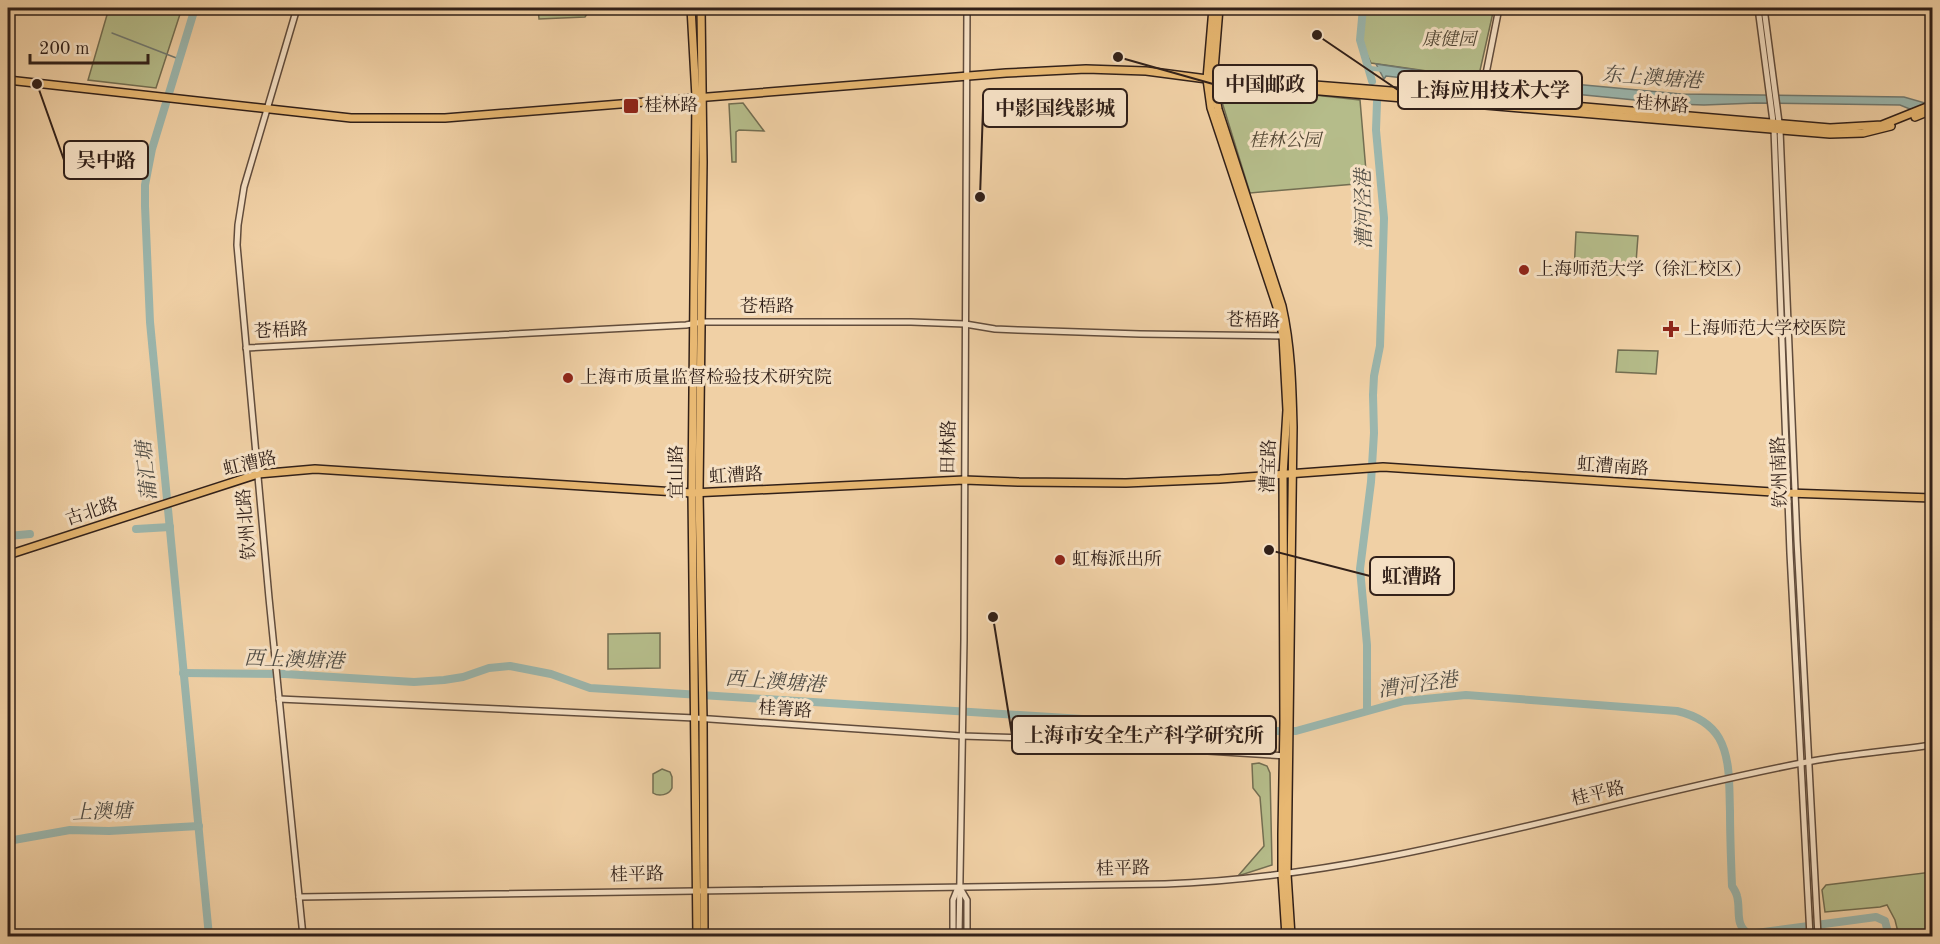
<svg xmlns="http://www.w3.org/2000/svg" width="1940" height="944" viewBox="0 0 1940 944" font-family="'Old Standard TT','Noto Serif SC',serif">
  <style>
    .green { fill: #b5bc8a; stroke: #736e52; stroke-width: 1.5 }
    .water { fill: #9bb6ad; stroke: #717a72; stroke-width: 1.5 }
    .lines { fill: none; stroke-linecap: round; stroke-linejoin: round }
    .stream { stroke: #717a72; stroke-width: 1.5 }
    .canal { stroke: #9bb6ad; stroke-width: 4.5 }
    .river { stroke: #9bb6ad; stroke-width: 8 }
    .minor-casing { stroke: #614c3c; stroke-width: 8 }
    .major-casing { stroke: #312019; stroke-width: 10 }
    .minor { stroke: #f5e0c4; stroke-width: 5 }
    .major { stroke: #e8b872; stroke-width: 7 }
    .poi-dot { fill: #8f2418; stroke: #f5e0c4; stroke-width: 2 }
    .labels { text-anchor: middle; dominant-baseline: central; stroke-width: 6; stroke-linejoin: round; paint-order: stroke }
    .park-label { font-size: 18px; font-style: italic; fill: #524735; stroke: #f5e0c4 }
    .street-label { font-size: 18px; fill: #312019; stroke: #f5e0c4 }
    .poi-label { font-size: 18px; fill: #312019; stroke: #f5e0c4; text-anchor: start }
    .water-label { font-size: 20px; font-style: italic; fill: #514d45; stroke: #f5e0c4 }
    .leader { fill: none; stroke: #312019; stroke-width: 2 }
    .callout-dot { fill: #312019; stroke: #f5e0c4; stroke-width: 2 }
    .callout { fill: #f5e0c4; stroke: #312019; stroke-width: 2 }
    .callout-label { font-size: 20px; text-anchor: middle; font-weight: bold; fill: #312019 }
  </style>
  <rect width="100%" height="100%" fill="#f0d0a5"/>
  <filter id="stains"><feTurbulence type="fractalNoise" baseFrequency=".00333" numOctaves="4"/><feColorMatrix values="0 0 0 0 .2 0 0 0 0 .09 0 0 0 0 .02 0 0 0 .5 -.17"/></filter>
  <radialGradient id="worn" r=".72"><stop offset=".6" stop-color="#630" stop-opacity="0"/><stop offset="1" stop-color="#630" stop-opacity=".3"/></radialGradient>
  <g class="green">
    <path d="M 109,8 L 182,8 L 156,88 L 88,80 Z"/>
    <path d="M 538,8 L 587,8 L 587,14 L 585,17 L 539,19 Z"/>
    <path d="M 1363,8 L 1494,8 L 1479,75 L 1455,75 L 1371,63 L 1360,40 Z"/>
    <path d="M 1223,85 L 1360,100 L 1367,183 L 1250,193 L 1218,89 Z"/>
    <path d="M 743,103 L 764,131 L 739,130 L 736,132 L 736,162 L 732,162 L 729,104 Z"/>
    <path d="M 1576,232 L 1638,236 L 1635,276 L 1574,272 Z"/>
    <path d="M 1618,350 L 1658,351 L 1656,374 L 1616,372 Z"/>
    <path d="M 660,633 L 660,668 L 608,669 L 608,634 Z"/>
    <path d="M 1259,763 L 1267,766 L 1270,773 L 1272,865 L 1238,876 L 1264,846 L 1260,797 L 1253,788 L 1252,764 Z"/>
    <path d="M 662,769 L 670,772 L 672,777 L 672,788 C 669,795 659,797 653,793 L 653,774 Z"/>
    <path d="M 1932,872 L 1932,935 L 1899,936 L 1895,920 L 1887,905 L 1880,907 L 1825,912 L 1822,890 L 1826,885 Z"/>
  </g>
  <path class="water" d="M 1376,64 L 1451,75 L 1552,82 L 1681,94 L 1904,97 L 1932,105 L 1932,118 L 1900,105 L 1756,103 L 1704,105 L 1675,104 L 1544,91 L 1513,90 L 1386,76 L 1384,79 Z"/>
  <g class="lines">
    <path class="stream" d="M 112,33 L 179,59"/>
    <path class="canal" d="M 1369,68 L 1384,70"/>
    <g class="river">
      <path d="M 195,8 L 152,149 L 145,185 L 145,206 L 150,322 L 209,936"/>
      <path d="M 1363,8 L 1360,40 L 1372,81"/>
      <path d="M 136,529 L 170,527"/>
      <path d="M 8,536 L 30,534"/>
      <path d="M 183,673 L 285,674 L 414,682 L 444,680 L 463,677 L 489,668 L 510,666 L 551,674 L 590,688 L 1273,731 L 1296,731 L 1404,701 L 1466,695 L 1677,711 C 1694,715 1710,723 1719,738 C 1731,759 1729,788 1730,811 C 1730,836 1731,861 1732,886 C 1734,889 1736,892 1737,896 C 1741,910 1734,925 1749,934 L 1876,917 L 1885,921 L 1889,936"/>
      <path d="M 1367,710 L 1367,645 L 1360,569 L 1371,482 L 1374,433 L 1373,395 L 1374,376 L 1380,346 L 1384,218 L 1376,130 L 1377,102"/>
      <path d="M 8,841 L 70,830 L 109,831 L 199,826"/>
    </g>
    <defs>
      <g id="minor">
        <path d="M 297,8 L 244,187 L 238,225 L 237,245 L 269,598 L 303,936"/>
        <path d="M 1758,8 L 1774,129 L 1790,553 L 1810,936"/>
        <path d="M 1764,8 L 1780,130 L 1797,540 L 1818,936"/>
        <path d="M 1481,99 L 1499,8"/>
        <path d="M 246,348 L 686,325 L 702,322 L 911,322 L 965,324 L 995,329 L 1018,330 L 1140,334 L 1286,336"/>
        <path d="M 279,699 L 695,718 L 962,736 L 1054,739 L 1095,744 L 1287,756"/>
        <path d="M 960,888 L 967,900 L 967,936"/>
        <path d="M 299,897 L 1165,884 C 1384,876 1593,803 1807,762 C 1848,754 1891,751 1932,745"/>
        <path d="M 953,936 L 953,900 L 957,890"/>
        <path d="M 959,936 L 964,640 L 967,8"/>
      </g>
      <g id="major">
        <path d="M 691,8 L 696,97 L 692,493 L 697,936"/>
        <path d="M 701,8 L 703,162 L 699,492 L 703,719 L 704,936"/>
        <path d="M 1213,8 L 1207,79 L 1211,108 L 1277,307 L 1283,336 L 1287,410 L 1283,475 L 1284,723 L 1282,834 L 1282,875 L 1286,936"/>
        <path d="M 1219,8 L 1213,82 L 1218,109 L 1282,306 C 1291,346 1292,386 1293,427 L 1287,874 L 1291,936"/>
        <path d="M 8,80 L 351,118 L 445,118 L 1006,73 L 1086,69 L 1146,71 L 1207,79 L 1213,77 L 1481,98 L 1830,128 L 1882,125 L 1932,105"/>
        <path d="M 1210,80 L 1213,82 L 1830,134 L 1863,133 L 1891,126"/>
        <path d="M 1915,117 L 1932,110"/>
        <path d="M 8,555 L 258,474 L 315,469 L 692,493 L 964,480 L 1019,482 L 1126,483 L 1220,479 L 1383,467 L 1788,493 L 1932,498"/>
      </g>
    </defs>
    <use href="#minor" class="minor-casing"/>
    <use href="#major" class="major-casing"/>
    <use href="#minor" class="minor"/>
    <use href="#major" class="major"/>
  </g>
  <g class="poi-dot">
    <rect x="623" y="98" width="16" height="16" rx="3"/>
    <circle cx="1524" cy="270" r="6"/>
    <path d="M1668 320h6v6h6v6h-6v6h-6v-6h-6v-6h6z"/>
    <circle cx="568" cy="378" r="6"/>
    <circle cx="1060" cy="560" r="6"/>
  </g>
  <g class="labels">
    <g class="park-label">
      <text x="1449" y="40">康健园</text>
      <text x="1285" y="141">桂林公园</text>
    </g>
    <g class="street-label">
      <text transform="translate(1662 105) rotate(5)">桂林路</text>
      <text x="767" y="307">苍梧路</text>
      <text transform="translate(1253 321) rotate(1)">苍梧路</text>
      <text transform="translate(281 331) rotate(-3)">苍梧路</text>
      <text transform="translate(949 447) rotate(-89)">田林路</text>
      <text transform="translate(250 464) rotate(-13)">虹漕路</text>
      <text transform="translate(1269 466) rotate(-88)">漕宝路</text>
      <text transform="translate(1613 467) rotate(4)">虹漕南路</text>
      <text transform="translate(677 472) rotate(-90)">宜山路</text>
      <text transform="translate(1780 472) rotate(-92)">钦州南路</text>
      <text transform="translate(736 476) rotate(-3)">虹漕路</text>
      <text transform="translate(92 512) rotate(-18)">古北路</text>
      <text transform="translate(247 524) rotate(-95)">钦州北路</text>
      <text transform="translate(785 710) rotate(4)">桂箐路</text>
      <text transform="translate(1598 794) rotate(-13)">桂平路</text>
      <text transform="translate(1123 869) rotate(-1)">桂平路</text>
      <text transform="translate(637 875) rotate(-1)">桂平路</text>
    </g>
    <g class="poi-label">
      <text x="644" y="106">桂林路</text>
      <text x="1536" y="270">上海师范大学（徐汇校区）</text>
      <text x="1684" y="329">上海师范大学校医院</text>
      <text x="580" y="378">上海市质量监督检验技术研究院</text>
      <text x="1072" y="560">虹梅派出所</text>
    </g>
    <g class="water-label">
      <text transform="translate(1652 79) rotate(4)">东上澳塘港</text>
      <text transform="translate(1365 209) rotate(-91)">漕河泾港</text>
      <text transform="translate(148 471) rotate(-96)">蒲汇塘</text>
      <text transform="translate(294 661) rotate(2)">西上澳塘港</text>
      <text transform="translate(775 683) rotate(4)">西上澳塘港</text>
      <text transform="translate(1418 686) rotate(-8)">漕河泾港</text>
      <text transform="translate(102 813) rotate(-2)">上澳塘</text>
    </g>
  </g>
  <path class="leader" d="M1118 57L1213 84M1317 35L1398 90M980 197L983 108M37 84L64 160M1269 550L1370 576M993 617L1012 735"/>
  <g class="callout-dot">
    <circle cx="1118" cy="57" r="6"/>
    <circle cx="1317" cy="35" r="6"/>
    <circle cx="980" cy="197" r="6"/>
    <circle cx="37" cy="84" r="6"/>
    <circle cx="1269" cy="550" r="6"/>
    <circle cx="993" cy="617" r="6"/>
  </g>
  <g class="callout">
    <rect x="1213" y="65" width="104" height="38" rx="6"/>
    <rect x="1398" y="71" width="184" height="38" rx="6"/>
    <rect x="983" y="89" width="144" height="38" rx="6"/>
    <rect x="64" y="141" width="84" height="38" rx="6"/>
    <rect x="1370" y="557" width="84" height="38" rx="6"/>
    <rect x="1012" y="716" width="264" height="38" rx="6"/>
  </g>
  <g class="callout-label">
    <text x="1265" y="91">中国邮政</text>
    <text x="1490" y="97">上海应用技术大学</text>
    <text x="1055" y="115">中影国线影城</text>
    <text x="106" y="167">吴中路</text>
    <text x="1412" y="583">虹漕路</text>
    <text x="1144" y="742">上海市安全生产科学研究所</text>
  </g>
  <rect width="1940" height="944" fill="none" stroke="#f0d0a5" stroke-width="30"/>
  <rect x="9" y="9" width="1922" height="926" fill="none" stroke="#312019" stroke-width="3"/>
  <rect x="15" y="15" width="1910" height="914" fill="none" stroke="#312019" stroke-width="1.5"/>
  <path d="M30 54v9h118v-9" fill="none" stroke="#312019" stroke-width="3"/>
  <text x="39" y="54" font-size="18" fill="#312019" stroke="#f5e0c4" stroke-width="4.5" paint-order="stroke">200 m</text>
  <rect width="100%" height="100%" filter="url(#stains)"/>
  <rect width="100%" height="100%" fill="url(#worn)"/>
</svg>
